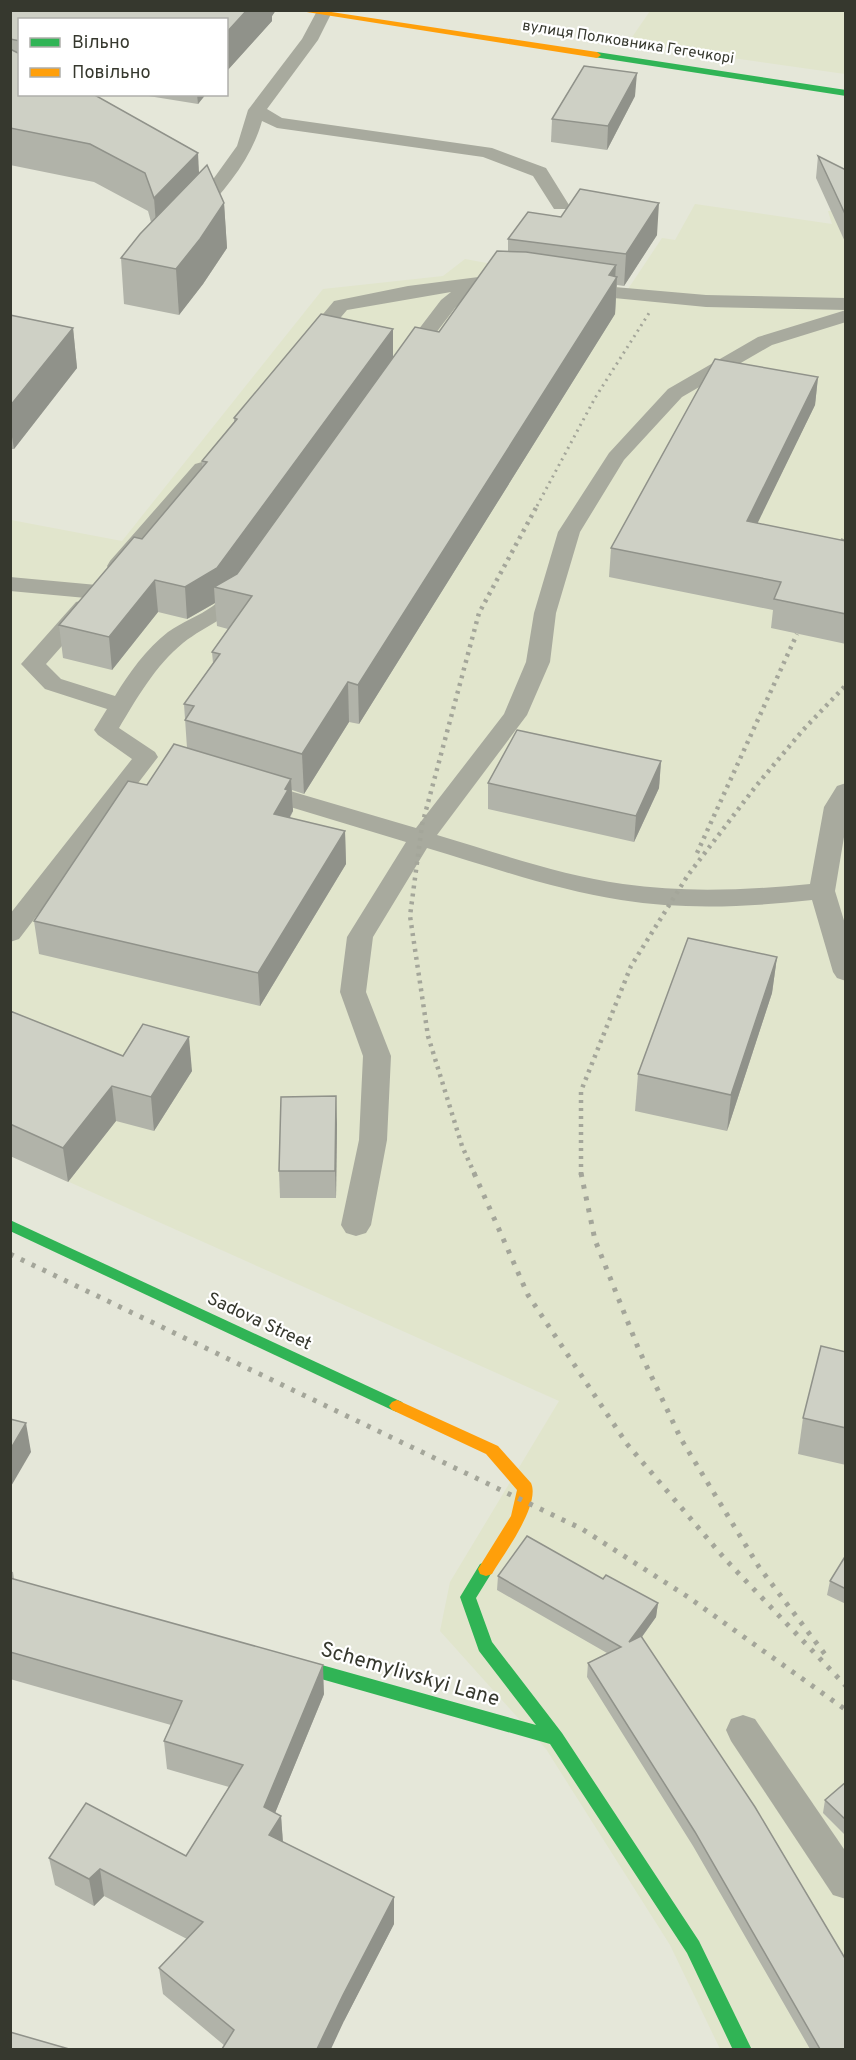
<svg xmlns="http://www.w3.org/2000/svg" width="856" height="2060" viewBox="0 0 856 2060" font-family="Overpass,sans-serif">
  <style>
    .built { fill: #e1e5cc }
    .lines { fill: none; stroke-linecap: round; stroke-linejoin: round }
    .lane { fill: #a8aa9e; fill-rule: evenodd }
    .fast { fill: #30b455; fill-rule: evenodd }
    .slow { fill: #ff9f0a; fill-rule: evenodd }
    .rail-far2 { stroke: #a4a69a; stroke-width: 3; stroke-dasharray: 2 4.5; stroke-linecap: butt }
    .rail-far1 { stroke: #a4a69a; stroke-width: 4.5; stroke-dasharray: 3 5; stroke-linecap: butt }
    .rail { stroke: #a4a69a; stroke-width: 5; stroke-dasharray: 4 8; stroke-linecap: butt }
    .wall { fill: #b1b3a9 }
    .shaded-wall { fill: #90928a }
    .building { fill: #ced0c5; stroke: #90928a; stroke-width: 1.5 }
    .labels { text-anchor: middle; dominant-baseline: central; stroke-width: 4.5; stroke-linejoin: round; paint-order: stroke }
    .far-street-label { font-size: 15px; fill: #36382e; stroke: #fff }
    .street-label { font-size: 18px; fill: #36382e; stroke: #fff }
    .near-street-label { font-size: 21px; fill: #36382e; stroke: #fff }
  </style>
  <rect width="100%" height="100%" fill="#e5e7d9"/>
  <g class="built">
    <path d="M 650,11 L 845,11 L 845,74 L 628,43 Z"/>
    <path d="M 695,204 L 832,224 L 828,211 L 845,210 L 845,2049 L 720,2049 L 670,1945 L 546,1749 L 440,1631 L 450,1582 L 559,1401 L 11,1156 L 11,520 L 122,541 L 323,289 L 443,276 L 465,259 L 628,289 L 662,238 L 675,240 Z"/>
  </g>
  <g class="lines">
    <g class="lane">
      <path d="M 329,11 L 331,14 L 318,40 L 267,109 L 282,118 L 492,148 L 546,168 L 569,205 L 566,209 L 554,209 L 533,176 L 483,157 L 277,128 L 262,121 C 251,160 226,188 199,218 L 185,218 L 183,214 L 185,210 L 209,185 L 237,146 L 248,110 L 302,39 L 317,11 Z"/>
      <path d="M 510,273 L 517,275 L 520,279 L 517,283 L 478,288 L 455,308 L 413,363 L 399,363 L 396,359 L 441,300 L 451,292 L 347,310 L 314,349 L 300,349 L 297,345 L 334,301 L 408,286 Z"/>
      <path d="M 580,284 L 706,295 L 846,298 L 846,310 L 706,307 L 573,294 L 570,290 L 573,286 Z"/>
      <path d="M 846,310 L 846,322 L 772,345 L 682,397 L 624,460 L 580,532 L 556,613 L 550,662 L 527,715 L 437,835 C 498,853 560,875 623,884 C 685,893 748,890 810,884 L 824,807 L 837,786 L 846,783 L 846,825 L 835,891 L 846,927 L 846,981 L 837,978 L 833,972 L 812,900 C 749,907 684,910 621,900 C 555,890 491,867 427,848 L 373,937 L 366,992 L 391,1056 L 387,1140 L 371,1225 L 366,1233 L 356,1236 L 346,1233 L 341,1225 L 359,1140 L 363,1056 L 340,992 L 347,937 L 406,842 L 247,794 L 244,789 L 247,784 L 256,781 L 416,828 L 504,714 L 526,662 L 534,613 L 558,532 L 609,453 L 668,389 L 758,337 Z"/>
      <path d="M 202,462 L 209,464 L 213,468 L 209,472 L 126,571 L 118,573 L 110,571 L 107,566 L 110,561 L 195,464 Z"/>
      <path d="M 10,577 L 97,585 L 105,587 L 108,592 L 105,597 L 97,599 L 10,591 Z"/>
      <path d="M 241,583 L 249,585 L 252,590 C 234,617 207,624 183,643 C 155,666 137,698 119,728 L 155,752 L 158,757 L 19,939 L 10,942 L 10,914 L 132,759 L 98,735 L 94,730 L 107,709 L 45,689 L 21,664 L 76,602 L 84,600 L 92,602 L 95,607 L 92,612 L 46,664 L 61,679 L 115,696 C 129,673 146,649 168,632 C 182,622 199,616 213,606 C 223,598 229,586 241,583 Z"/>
      <path d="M 743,1715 L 755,1719 L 846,1852 L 846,1899 L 833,1895 L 731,1741 L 726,1730 L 731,1719 Z"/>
    </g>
    <g class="fast">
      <path d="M 597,52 L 846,90 L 846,96 L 594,57 L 594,53 Z"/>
      <path d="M 10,1220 L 402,1402 L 405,1406 L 402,1410 L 397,1412 L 392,1410 L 10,1231 Z"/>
      <path d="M 486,1562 L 492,1564 L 494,1569 L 476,1598 L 492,1642 L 562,1733 L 699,1941 L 752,2050 L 733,2050 L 687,1953 L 550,1744 L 279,1667 L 273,1665 L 271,1660 L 273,1655 L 279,1653 L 536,1725 L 479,1651 L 460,1597 L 480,1564 Z"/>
    </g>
    <g class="slow">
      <path d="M 294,10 L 318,10 L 597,52 L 601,55 L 597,58 Z"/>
      <path d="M 397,1400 L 498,1446 L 531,1483 C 541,1505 503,1555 492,1574 L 486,1576 L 480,1574 L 478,1569 L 511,1516 L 517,1490 L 486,1454 L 392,1410 L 389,1406 L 392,1402 Z"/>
    </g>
    <path class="rail-far2" d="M 537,506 L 595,398 L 651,310"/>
    <g class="rail-far1">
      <path d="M 835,556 L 846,534"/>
      <path d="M 697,853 L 797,634"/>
      <path d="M 475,1175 L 462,1146 L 428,1036 L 410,916 L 422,825 L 479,613 L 538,504"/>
      <path d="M 581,1175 L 581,1091 L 631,966 L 688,875 L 756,786 L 803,730 L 846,685"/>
    </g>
    <g class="rail">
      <path d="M 474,1173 L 528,1295 L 627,1444 L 725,1559 L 846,1686"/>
      <path d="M 581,1173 L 595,1240 L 639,1350 L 681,1439 L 759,1567 L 827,1657"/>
      <path d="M 10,1254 L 582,1529 L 688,1597 L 846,1710"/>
    </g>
  </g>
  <g class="wall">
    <path d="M 10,10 L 276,10 L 272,16 L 272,21 L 226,72 L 226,20 L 20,20 L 20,94 L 199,172 L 224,203 L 227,248 L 203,284 L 179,315 L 124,304 L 121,258 L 151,222 L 148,211 L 94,182 L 10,165 Z"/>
    <path d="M 136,94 L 206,94 L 198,104 Z"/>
    <path d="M 635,96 L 607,150 L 551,142 L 552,119 Z"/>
    <path d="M 818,156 L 846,170 L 846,244 L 816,178 Z"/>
    <path d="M 657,235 L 624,286 L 617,285 L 615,314 L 359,724 L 349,722 L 304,794 L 292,790 L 293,811 L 290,818 L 345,831 L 346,864 L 260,1006 L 39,954 L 34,921 L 147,785 L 187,748 L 184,704 L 213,663 L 212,652 L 228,629 L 217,626 L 215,603 L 187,619 L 158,612 L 112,670 L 63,658 L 59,625 L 142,539 L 202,467 L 202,461 L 234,422 L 234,418 L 393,329 L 393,358 L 439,332 L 508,251 L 508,239 Z"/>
    <path d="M 10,315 L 73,328 L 77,368 L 14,449 L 10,449 Z"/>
    <path d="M 818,377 L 815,405 L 757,523 L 846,541 L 846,644 L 771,628 L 773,610 L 609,577 L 611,548 Z"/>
    <path d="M 661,761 L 659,788 L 634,842 L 488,809 L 488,783 Z"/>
    <path d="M 777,957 L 772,993 L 727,1131 L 635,1111 L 638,1074 Z"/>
    <path d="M 10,1011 L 123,1056 L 192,1071 L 154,1131 L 116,1121 L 68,1182 L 10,1156 Z"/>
    <path d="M 337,1123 L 336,1198 L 280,1198 L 279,1171 Z"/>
    <path d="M 846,1352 L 846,1465 L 798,1454 L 803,1418 Z"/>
    <path d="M 846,1555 L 846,1604 L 827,1595 L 830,1581 Z"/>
    <path d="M 10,1571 L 13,1572 L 14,1579 L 324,1694 L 275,1813 L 281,1816 L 283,1842 L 394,1924 L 344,2021 L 225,2046 L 163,1994 L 159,1968 L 187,1939 L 104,1896 L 94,1906 L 55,1885 L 49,1858 L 186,1856 L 229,1787 L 167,1769 L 164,1741 L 171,1725 L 10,1679 Z"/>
    <path d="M 498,1576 L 603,1579 L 658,1603 L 656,1617 L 642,1637 L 846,2049 L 810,2049 L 693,1846 L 587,1677 L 588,1663 L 607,1653 L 497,1590 Z"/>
    <path d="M 846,1782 L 846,1836 L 823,1813 L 825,1800 Z"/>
  </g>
  <g class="shaded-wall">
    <path d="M 247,10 L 276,10 L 272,16 L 272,21 L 226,72 L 226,33 Z"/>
    <path d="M 637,73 L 635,96 L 607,150 L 608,126 Z"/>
    <path d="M 197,94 L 206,94 L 198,104 Z"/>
    <path d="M 198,153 L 200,191 L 157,237 L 154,198 Z"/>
    <path d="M 224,203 L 227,248 L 203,284 L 179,315 L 176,269 Z"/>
    <path d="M 659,203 L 657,235 L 624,286 L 626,254 Z"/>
    <path d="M 616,265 L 615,280 L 617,277 L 615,314 L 359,724 L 358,685 Z"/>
    <path d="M 73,328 L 77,368 L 14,449 L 10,425 L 10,406 Z"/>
    <path d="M 393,329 L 393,359 L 227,590 L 214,587 L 215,603 L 187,619 L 185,587 Z"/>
    <path d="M 818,377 L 815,405 L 745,549 L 747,521 Z"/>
    <path d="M 155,580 L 158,612 L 112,670 L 109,637 Z"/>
    <path d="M 348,682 L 349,722 L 304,794 L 302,754 Z"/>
    <path d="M 661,761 L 659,788 L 634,842 L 636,816 Z"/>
    <path d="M 291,779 L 293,811 L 290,816 L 290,822 L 274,814 L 285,789 Z"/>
    <path d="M 345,831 L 346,864 L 260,1006 L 258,973 Z"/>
    <path d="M 777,957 L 772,993 L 727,1131 L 731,1095 Z"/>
    <path d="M 189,1037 L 192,1071 L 154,1131 L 151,1097 Z"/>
    <path d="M 112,1086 L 116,1121 L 68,1182 L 63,1148 Z"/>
    <path d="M 336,1096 L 337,1123 L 336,1198 L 335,1171 Z"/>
    <path d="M 26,1423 L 31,1452 L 10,1488 L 10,1450 Z"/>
    <path d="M 658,1603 L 656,1617 L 628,1656 L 629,1642 Z"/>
    <path d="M 323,1665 L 324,1694 L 266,1835 L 264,1807 Z"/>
    <path d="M 281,1816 L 283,1844 L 269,1835 Z"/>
    <path d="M 100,1869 L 104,1896 L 94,1906 L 89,1879 Z"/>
    <path d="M 394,1897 L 394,1924 L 344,2021 L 331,2049 L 317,2049 L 343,1995 Z"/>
  </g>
  <g class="building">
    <path d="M 10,10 L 247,10 L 226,33 L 226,20 L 20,20 L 20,41 L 10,39 Z"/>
    <path d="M 10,49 L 20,54 L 20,94 L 93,94 L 198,153 L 154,198 L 145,173 L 90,144 L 10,128 Z"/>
    <path d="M 584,66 L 637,73 L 608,126 L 552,119 Z"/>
    <path d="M 818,156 L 846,170 L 846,216 Z"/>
    <path d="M 207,165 L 224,203 L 200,239 L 176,269 L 121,258 L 140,234 Z"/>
    <path d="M 580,189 L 659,203 L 626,254 L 508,239 L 528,212 L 561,217 Z"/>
    <path d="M 497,251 L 526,252 L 616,265 L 609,275 L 617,277 L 358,685 L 348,682 L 302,754 L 185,720 L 194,706 L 184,704 L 220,654 L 212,652 L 252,596 L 214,587 L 237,574 L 415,327 L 439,332 Z"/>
    <path d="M 321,314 L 393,329 L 217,568 L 185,587 L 155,580 L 109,637 L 59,625 L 134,537 L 142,539 L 207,462 L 202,461 L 237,419 L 234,418 Z"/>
    <path d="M 10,315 L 73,328 L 10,406 Z"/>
    <path d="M 715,359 L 818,377 L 747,521 L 846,541 L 846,614 L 774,599 L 781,582 L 611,548 Z"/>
    <path d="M 517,730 L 661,761 L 636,816 L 488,783 Z"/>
    <path d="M 174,744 L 291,779 L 285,789 L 288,790 L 274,814 L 345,831 L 258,973 L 34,921 L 128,781 L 147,785 Z"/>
    <path d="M 688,938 L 777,957 L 731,1095 L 638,1074 Z"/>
    <path d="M 10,1011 L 123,1056 L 143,1024 L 189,1037 L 151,1097 L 112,1086 L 63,1148 L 10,1124 Z"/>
    <path d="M 336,1096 L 335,1171 L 279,1171 L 281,1097 Z"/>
    <path d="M 821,1346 L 846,1352 L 846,1428 L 803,1418 Z"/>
    <path d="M 10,1419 L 26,1423 L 10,1450 Z"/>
    <path d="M 527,1536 L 603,1579 L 606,1575 L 658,1603 L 629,1642 L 641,1636 L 755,1807 L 846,1960 L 846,2049 L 820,2049 L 695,1832 L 588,1663 L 621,1647 L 498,1576 Z"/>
    <path d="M 846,1555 L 846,1589 L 830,1581 Z"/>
    <path d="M 10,1578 L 323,1665 L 264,1807 L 281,1816 L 269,1835 L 394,1897 L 343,1995 L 317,2049 L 222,2049 L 234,2030 L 159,1968 L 203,1922 L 100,1869 L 89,1879 L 49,1858 L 86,1803 L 186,1856 L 243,1765 L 164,1741 L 182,1701 L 10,1652 Z"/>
    <path d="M 846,1782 L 846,1820 L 825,1800 Z"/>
    <path d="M 10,2032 L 69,2049 L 10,2049 Z"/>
  </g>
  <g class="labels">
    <g class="far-street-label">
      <text transform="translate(628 43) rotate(9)">вулиця Полковника Гегечкорі</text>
    </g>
    <g class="street-label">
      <text transform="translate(259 1322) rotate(25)">Sadova Street</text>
    </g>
    <g class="near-street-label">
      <text transform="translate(410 1675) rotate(16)">Schemylivskyi Lane</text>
    </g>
  </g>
  <rect width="856" height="2060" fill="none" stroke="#36382e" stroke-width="24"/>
  <rect x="18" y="18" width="210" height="78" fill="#ffffff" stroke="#afafab" stroke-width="1.5"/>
  <rect x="30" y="38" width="30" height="9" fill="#30b455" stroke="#afafab" stroke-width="1.5"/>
  <text x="72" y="48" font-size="18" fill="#36382e">Вільно</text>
  <rect x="30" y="68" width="30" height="9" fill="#ff9f0a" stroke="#afafab" stroke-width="1.5"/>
  <text x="72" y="78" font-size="18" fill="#36382e">Повільно</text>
</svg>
